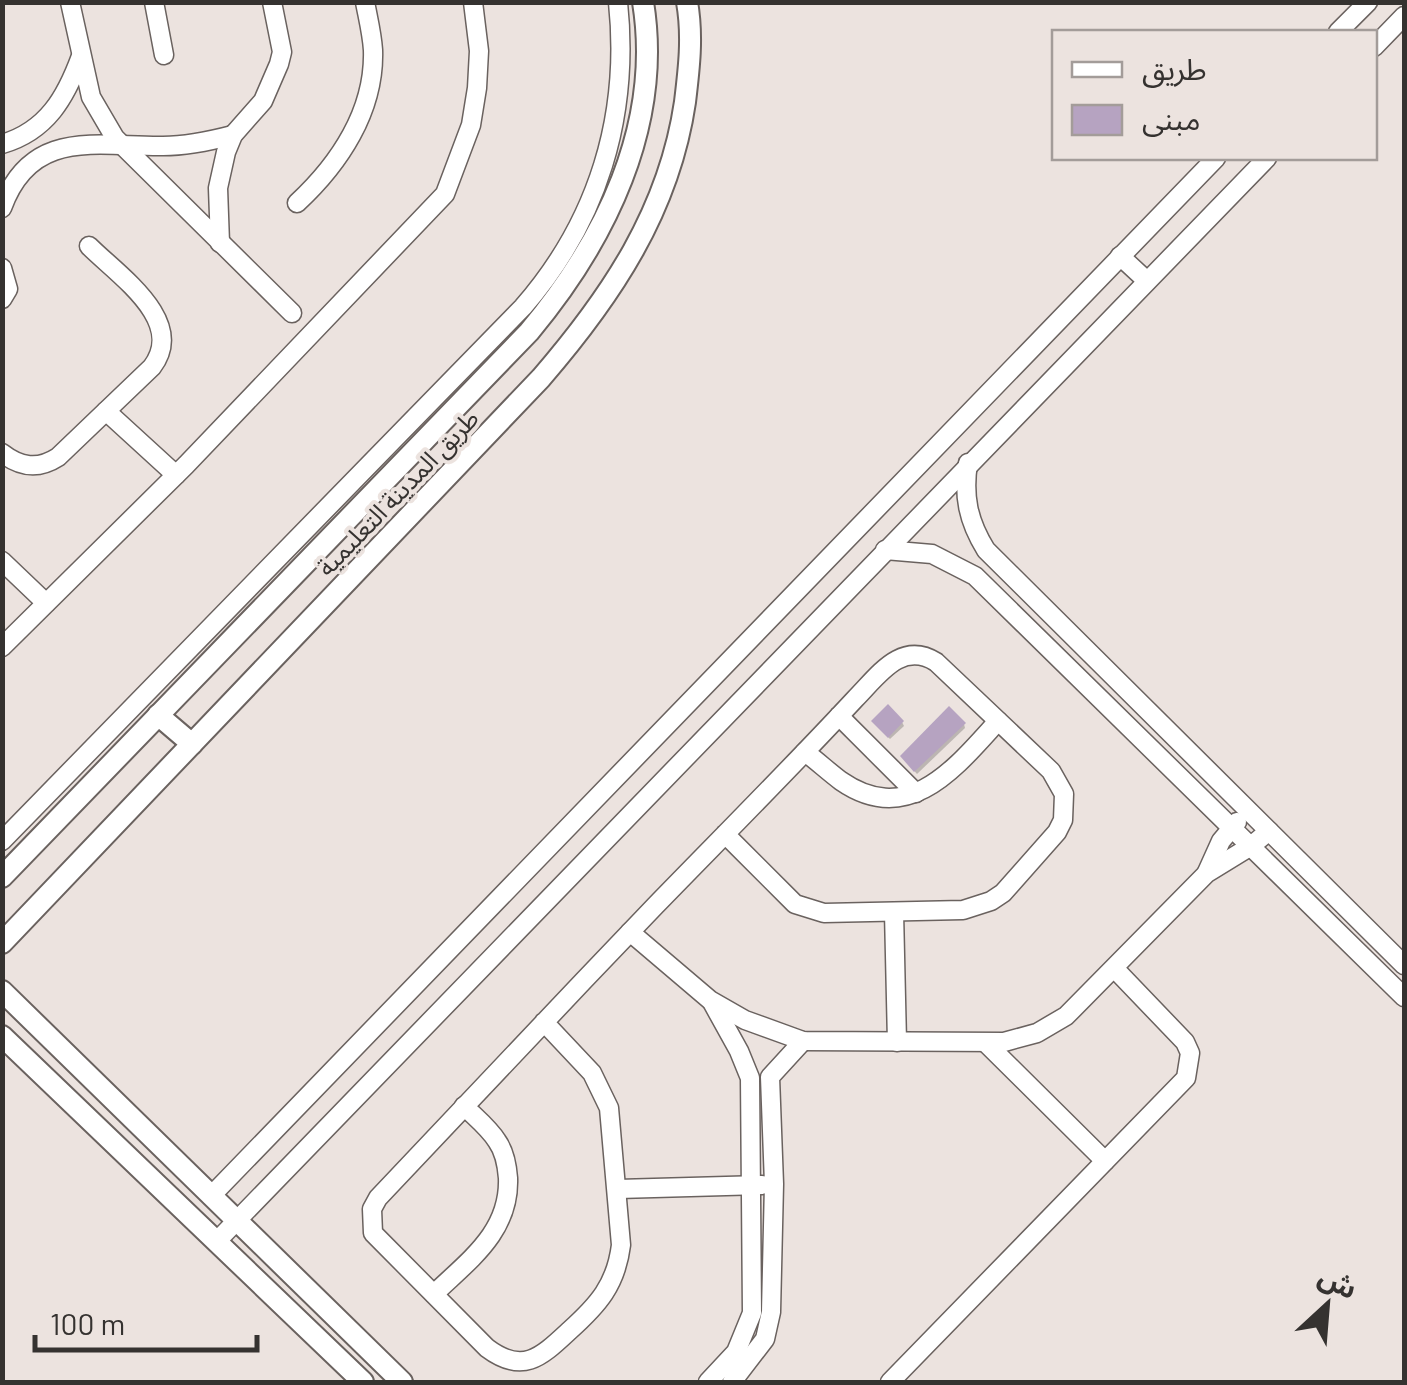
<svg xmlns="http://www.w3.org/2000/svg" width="1407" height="1385" viewBox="0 0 1407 1385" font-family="Barlow,'Noto Sans Arabic',sans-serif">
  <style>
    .shadow { fill: #0003 }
    .building { fill: #b6a3c1 }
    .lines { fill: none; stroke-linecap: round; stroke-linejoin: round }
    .minor-casing { stroke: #6a625f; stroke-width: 21 }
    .tertiary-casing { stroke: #6a625f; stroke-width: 24 }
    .minor { stroke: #fff; stroke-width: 18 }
    .tertiary { stroke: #fff; stroke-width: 20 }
    .labels { text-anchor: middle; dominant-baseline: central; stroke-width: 8; stroke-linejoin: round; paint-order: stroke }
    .street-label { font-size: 25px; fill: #353230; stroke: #ece3df }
  </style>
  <rect width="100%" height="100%" fill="#ece3df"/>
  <g class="shadow">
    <path d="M 902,722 L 904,726 L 890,739 L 876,725 Z"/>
    <path d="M 964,724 L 965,728 L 917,774 L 905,760 Z"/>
  </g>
  <g class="building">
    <path d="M 888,704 L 904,721 L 888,738 L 871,721 Z"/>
    <path d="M 949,706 L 966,723 L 914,772 L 900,756 Z"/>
  </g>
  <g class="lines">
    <defs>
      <g id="minor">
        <path d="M 70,2 L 91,97 L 115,138 L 292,313"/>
        <path d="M 154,2 L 164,55"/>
        <path d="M 1338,32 L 1368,2"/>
        <path d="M 1374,47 L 1404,16"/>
        <path d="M 2,144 C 47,131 66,97 81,56"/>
        <path d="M 297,203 C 339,164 375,111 373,50 C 372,34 368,18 365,2"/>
        <path d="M 2,208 C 31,127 98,147 163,146 C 187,146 210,141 233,135"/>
        <path d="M 220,243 L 218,188 L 226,152 L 233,135 L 263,101 L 279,64 L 282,52 L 272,2"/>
        <path d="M 1120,256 L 1147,281"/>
        <path d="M 2,268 L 8,289 L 2,299"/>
        <path d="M 106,411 L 176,475"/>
        <path d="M 2,453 C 20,467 38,470 58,457 L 152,367 C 187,321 119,276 89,246"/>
        <path d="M 968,463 C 963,496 968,521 986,550 L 1404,965"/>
        <path d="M 885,550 L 932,554 L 975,576 L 1404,997"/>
        <path d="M 2,561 L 46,603"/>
        <path d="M 2,647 L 186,465 L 445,194 L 471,125 L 477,88 L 479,51 L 473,2"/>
        <path d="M 839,716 L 916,793"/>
        <path d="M 805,752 C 817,761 829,772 841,781 C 909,828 956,767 998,721"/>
        <path d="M 2,841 L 523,307 C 598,221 630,116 618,2"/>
        <path d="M 1207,872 L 1221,841 L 1237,822"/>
        <path d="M 894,912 L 897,1042"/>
        <path d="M 630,932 L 710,1000 L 745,1020 L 803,1041 L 1004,1042 L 1037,1033 L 1066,1016 L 1207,873 L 1251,846 L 1269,831"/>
        <path d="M 544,1022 L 592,1073 L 609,1108 L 621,1245 C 616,1285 598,1305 569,1331 C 541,1357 523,1375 487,1348 L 373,1233 L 372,1209 L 378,1198 C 469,1101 562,1003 655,906 C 722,837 790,769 855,699 C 878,676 901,640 936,662 L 1051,771 L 1064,794 L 1063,820 L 1057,832 L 1003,893 L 991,901 L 963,910 L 824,913 L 795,904 L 725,834"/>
        <path d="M 987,1044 L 1105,1161"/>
        <path d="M 618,1189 L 762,1185"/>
        <path d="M 211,1196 L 1216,158"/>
        <path d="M 217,1241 L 1267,158"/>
        <path d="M 434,1294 C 469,1260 510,1232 508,1178 C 507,1165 505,1152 497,1141 C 489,1128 475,1117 464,1106"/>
        <path d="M 708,1382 L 736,1352 L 752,1313 L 750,1078 L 739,1051 L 713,1004"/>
        <path d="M 732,1382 L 765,1339 L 771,1312 L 774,1184 L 770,1077 L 803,1041"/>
        <path d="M 890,1382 L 1186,1078 L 1190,1053 L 1185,1042 L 1115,969"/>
      </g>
      <g id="tertiary">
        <path d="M 158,715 L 192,744"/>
        <path d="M 2,877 L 529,332 C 605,241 663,125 643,2"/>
        <path d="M 2,943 L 541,378 C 611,297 669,211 685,102 C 689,69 693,36 687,2"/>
        <path d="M 2,991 L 402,1382"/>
        <path d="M 2,1036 L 363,1382"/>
      </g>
    </defs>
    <use href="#minor" class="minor-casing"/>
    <use href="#tertiary" class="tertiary-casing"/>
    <use href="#minor" class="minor"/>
    <use href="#tertiary" class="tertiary"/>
  </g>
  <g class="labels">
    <g class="street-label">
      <text transform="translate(397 492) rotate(-46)">طريق المدينة التعليمية</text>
    </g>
  </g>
  <rect width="1407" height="1385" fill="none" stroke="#353230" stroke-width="10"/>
  <rect x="1052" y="30" width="325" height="130" fill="#ece3df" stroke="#a39c99" stroke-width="2.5"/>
  <rect x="1072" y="62" width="50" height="15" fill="#ffffff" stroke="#a39c99" stroke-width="2.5"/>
  <text x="1142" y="80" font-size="30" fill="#353230">طريق</text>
  <rect x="1072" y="105" width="50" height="30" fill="#b6a3c1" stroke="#a39c99" stroke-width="2.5"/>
  <text x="1142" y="130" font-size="30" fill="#353230">مبنى</text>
  <g transform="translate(1327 1305) rotate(26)" stroke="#ece3df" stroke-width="8" paint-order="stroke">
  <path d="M0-8L18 38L0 25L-18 38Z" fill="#353230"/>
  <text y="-15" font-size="28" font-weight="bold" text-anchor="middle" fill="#353230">ش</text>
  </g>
  <path d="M35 1335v15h222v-15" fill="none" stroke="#353230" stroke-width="5"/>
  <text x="50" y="1335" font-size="30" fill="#353230" stroke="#ece3df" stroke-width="8" paint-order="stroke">100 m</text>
</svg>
